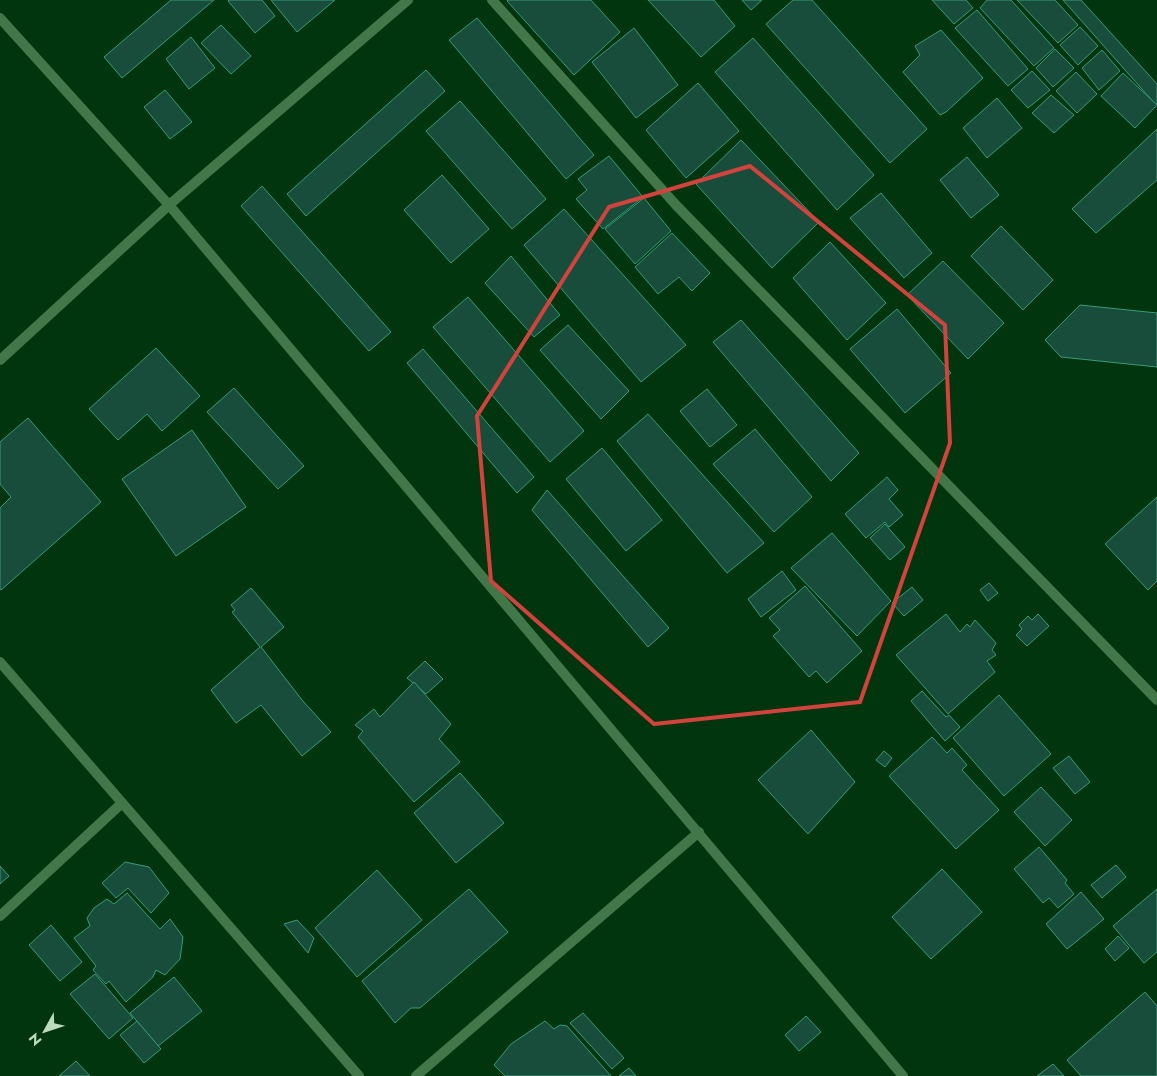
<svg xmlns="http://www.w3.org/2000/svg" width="1157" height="1076" viewBox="0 0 1157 1076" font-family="Jost,sans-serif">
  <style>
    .building { fill: #184d3b; stroke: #389c7a }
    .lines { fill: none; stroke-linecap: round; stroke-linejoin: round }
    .minor { stroke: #427749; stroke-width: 10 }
    .marked { fill: none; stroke: #d2433e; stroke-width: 4; stroke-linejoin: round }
  </style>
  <rect width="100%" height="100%" fill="#00350d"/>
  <g class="building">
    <path d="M 171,0 L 214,0 L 122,78 L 104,57 Z"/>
    <path d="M 229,0 L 262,0 L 275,16 L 255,33 L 228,1 Z"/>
    <path d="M 271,0 L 335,0 L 297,32 Z"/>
    <path d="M 508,0 L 591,0 L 620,32 L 574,75 L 507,1 Z"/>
    <path d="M 648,0 L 714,0 L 735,26 L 701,57 Z"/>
    <path d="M 742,0 L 762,0 L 751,10 Z"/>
    <path d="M 793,0 L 812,0 L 927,129 L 890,163 L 766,24 Z"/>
    <path d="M 932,0 L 966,0 L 973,8 L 954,24 Z"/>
    <path d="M 987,0 L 1011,0 L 1054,48 L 1034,66 L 980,8 Z"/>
    <path d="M 1017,0 L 1055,0 L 1078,25 L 1058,43 Z"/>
    <path d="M 1063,0 L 1081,0 L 1157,84 L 1157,106 Z"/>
    <path d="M 977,10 L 1028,69 L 1008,86 L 955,28 Z"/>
    <path d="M 477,18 L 594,155 L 566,179 L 449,40 Z"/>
    <path d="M 221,25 L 251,56 L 231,74 L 201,43 Z"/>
    <path d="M 1080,27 L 1098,46 L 1078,65 L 1060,45 Z"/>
    <path d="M 634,28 L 678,85 L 636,118 L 592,62 Z"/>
    <path d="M 941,30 L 983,78 L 946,112 L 940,115 L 903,72 L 920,55 L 915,46 Z"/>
    <path d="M 191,37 L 215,68 L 189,89 L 166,59 Z"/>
    <path d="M 753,38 L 874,175 L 837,210 L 715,72 Z"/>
    <path d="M 1055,49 L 1074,68 L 1053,87 L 1036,68 Z"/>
    <path d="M 1102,50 L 1120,71 L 1099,90 L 1082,68 Z"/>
    <path d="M 426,70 L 445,91 L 306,216 L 287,194 Z"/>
    <path d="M 1032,71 L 1050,90 L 1028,108 L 1011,90 Z"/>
    <path d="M 1076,72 L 1097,94 L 1077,113 L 1056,91 Z"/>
    <path d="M 1123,73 L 1157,105 L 1135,128 L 1101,96 Z"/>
    <path d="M 698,83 L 739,131 L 686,178 L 646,130 Z"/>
    <path d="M 165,90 L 192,122 L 170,139 L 144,107 Z"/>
    <path d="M 1051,95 L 1074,115 L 1054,133 L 1032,113 Z"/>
    <path d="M 997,98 L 1022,128 L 987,158 L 963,128 Z"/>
    <path d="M 460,101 L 546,199 L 512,229 L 426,131 Z"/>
    <path d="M 1157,129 L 1157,180 L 1096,233 L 1072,209 Z"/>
    <path d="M 741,140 L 819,222 L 772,268 L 696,184 Z"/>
    <path d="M 609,156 L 643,197 L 603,229 L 576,199 L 587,190 L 578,179 Z"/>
    <path d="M 967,157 L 999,195 L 971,218 L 940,180 Z"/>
    <path d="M 442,175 L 489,229 L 451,263 L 404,210 Z"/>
    <path d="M 262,186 L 391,332 L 369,351 L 241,206 Z"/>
    <path d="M 881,193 L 932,253 L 904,278 L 850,218 Z"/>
    <path d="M 644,198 L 671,231 L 635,264 L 605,229 Z"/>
    <path d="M 564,209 L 686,345 L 641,382 L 524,245 Z"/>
    <path d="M 1001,226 L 1053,280 L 1023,310 L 971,256 Z"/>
    <path d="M 672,233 L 710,273 L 692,291 L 679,277 L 658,294 L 635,267 Z"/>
    <path d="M 830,242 L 886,303 L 847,340 L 793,278 Z"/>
    <path d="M 511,256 L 560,315 L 534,337 L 485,283 Z"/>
    <path d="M 943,261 L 1004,323 L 968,359 L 907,295 Z"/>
    <path d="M 468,297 L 584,431 L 550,462 L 433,327 Z"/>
    <path d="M 1080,305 L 1157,313 L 1157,367 L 1061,357 L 1045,340 Z"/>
    <path d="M 897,309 L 951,373 L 905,413 L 850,349 Z"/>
    <path d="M 741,320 L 859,453 L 831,481 L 713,342 Z"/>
    <path d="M 568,325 L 629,391 L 601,419 L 540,350 Z"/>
    <path d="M 156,348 L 200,396 L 162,431 L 147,414 L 118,440 L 89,409 Z"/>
    <path d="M 423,349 L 534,477 L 517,493 L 407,363 Z"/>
    <path d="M 234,388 L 304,466 L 278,489 L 207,412 Z"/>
    <path d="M 707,389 L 737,425 L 710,447 L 680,411 Z"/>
    <path d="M 648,414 L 764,543 L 727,573 L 617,441 Z"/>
    <path d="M 28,418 L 101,502 L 1,590 L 0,589 L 0,508 L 11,497 L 0,484 L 0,442 Z"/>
    <path d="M 755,429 L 812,497 L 774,532 L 713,464 Z"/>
    <path d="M 192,430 L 246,507 L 176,556 L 122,479 Z"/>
    <path d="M 602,448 L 662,520 L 626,551 L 566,479 Z"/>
    <path d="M 887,477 L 898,490 L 889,499 L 903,515 L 889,527 L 885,522 L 866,538 L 845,514 Z"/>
    <path d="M 547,490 L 669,628 L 648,647 L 532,510 Z"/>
    <path d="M 1157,497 L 1157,581 L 1148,590 L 1105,544 Z"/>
    <path d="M 885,524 L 905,547 L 890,560 L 870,538 Z"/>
    <path d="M 832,533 L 891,601 L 857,636 L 791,568 Z"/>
    <path d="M 782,571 L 796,590 L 761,617 L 748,599 Z"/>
    <path d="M 989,583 L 998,593 L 988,601 L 980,590 Z"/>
    <path d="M 805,586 L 862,651 L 827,683 L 816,671 L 809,677 L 773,636 L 780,630 L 769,618 Z"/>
    <path d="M 912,587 L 923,600 L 904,616 L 892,603 Z"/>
    <path d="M 251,588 L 284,627 L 261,647 L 302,700 L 331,732 L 302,756 L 261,705 L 236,723 L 211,690 L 260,647 L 232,612 L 235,610 L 231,605 Z"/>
    <path d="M 946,614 L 960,632 L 967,624 L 970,627 L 975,620 L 996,643 L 992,650 L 996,655 L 987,661 L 995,672 L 948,714 L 896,655 Z"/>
    <path d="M 1038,614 L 1049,626 L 1027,646 L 1016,635 L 1022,629 L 1019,625 L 1028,616 L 1032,620 Z"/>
    <path d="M 425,661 L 443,679 L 426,694 L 407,678 Z"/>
    <path d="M 414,682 L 451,724 L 439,739 L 460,762 L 414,802 L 358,737 L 363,731 L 355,725 L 374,709 L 380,717 Z"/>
    <path d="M 922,691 L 946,717 L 949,715 L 960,727 L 945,741 L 911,701 Z"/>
    <path d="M 999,695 L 1051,754 L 1004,796 L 953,738 Z"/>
    <path d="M 811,730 L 855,782 L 808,834 L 758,780 Z"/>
    <path d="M 932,737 L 947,753 L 952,748 L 967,765 L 962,770 L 999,810 L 956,849 L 889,776 Z"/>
    <path d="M 884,751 L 892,758 L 885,767 L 876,760 Z"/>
    <path d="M 1069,756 L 1090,782 L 1075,794 L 1053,768 Z"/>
    <path d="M 460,773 L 504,823 L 456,863 L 414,813 Z"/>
    <path d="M 1041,787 L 1072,820 L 1045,846 L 1014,812 Z"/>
    <path d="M 1039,847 L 1067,880 L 1065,883 L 1074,894 L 1058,908 L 1049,898 L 1043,903 L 1014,869 Z"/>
    <path d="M 125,862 L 149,867 L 169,893 L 151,913 L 128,888 L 116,898 L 102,883 Z"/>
    <path d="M 1116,865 L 1126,877 L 1102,898 L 1091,885 Z"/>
    <path d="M 0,866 L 9,876 L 0,884 Z"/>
    <path d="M 942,869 L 982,912 L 931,959 L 892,917 Z"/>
    <path d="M 377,870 L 422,920 L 357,977 L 315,928 Z"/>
    <path d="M 469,889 L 508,932 L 420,1008 L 411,1008 L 395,1023 L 362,981 Z"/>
    <path d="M 1157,889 L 1157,952 L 1144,963 L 1113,926 Z"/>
    <path d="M 1081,892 L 1104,919 L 1067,949 L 1046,924 Z"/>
    <path d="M 127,893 L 160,929 L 170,919 L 183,937 L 180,959 L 165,975 L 156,970 L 153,977 L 126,1002 L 109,981 L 106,984 L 93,970 L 96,966 L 74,938 L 90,926 L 87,918 L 94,908 L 107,899 L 114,904 Z"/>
    <path d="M 297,920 L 314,938 L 308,953 L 284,924 Z"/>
    <path d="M 51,925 L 82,962 L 60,981 L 29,945 Z"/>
    <path d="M 1118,936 L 1129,948 L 1115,961 L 1105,949 Z"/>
    <path d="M 95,974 L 133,1018 L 109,1039 L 70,994 Z"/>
    <path d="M 174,977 L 202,1011 L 158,1046 L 130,1013 Z"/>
    <path d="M 1145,992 L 1157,1006 L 1157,1076 L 1081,1076 L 1067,1060 Z"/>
    <path d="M 583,1013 L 624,1058 L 612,1069 L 570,1023 Z"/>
    <path d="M 806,1016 L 821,1032 L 799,1051 L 785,1035 Z"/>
    <path d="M 137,1021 L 161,1049 L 144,1063 L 120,1035 Z"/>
    <path d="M 545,1021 L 554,1029 L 560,1025 L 567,1026 L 611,1076 L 505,1076 L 494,1065 L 511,1044 Z"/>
    <path d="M 76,1061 L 90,1076 L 59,1076 Z"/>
    <path d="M 1053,1064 L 1064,1076 L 1037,1076 Z"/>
    <path d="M 629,1068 L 636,1076 L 619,1076 Z"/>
  </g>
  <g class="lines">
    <g class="minor">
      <path d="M 492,0 L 676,205 L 1157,700"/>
      <path d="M 0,18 L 169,205 L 903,1076"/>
      <path d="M 0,360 L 169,205 L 408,0"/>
      <path d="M 0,662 L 359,1076"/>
      <path d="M 0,916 L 122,803"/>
      <path d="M 416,1076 L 699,832"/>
    </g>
  </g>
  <path class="marked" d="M 750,166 L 945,325 L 950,443 L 860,702 L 654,724 L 491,581 L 477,416 L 609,207 Z"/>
  <g transform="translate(45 1031) rotate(230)" stroke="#00350d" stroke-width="4" paint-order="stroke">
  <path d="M0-4L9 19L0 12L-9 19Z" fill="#bcdcbe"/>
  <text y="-8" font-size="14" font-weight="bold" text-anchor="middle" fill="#bcdcbe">N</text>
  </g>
</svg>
